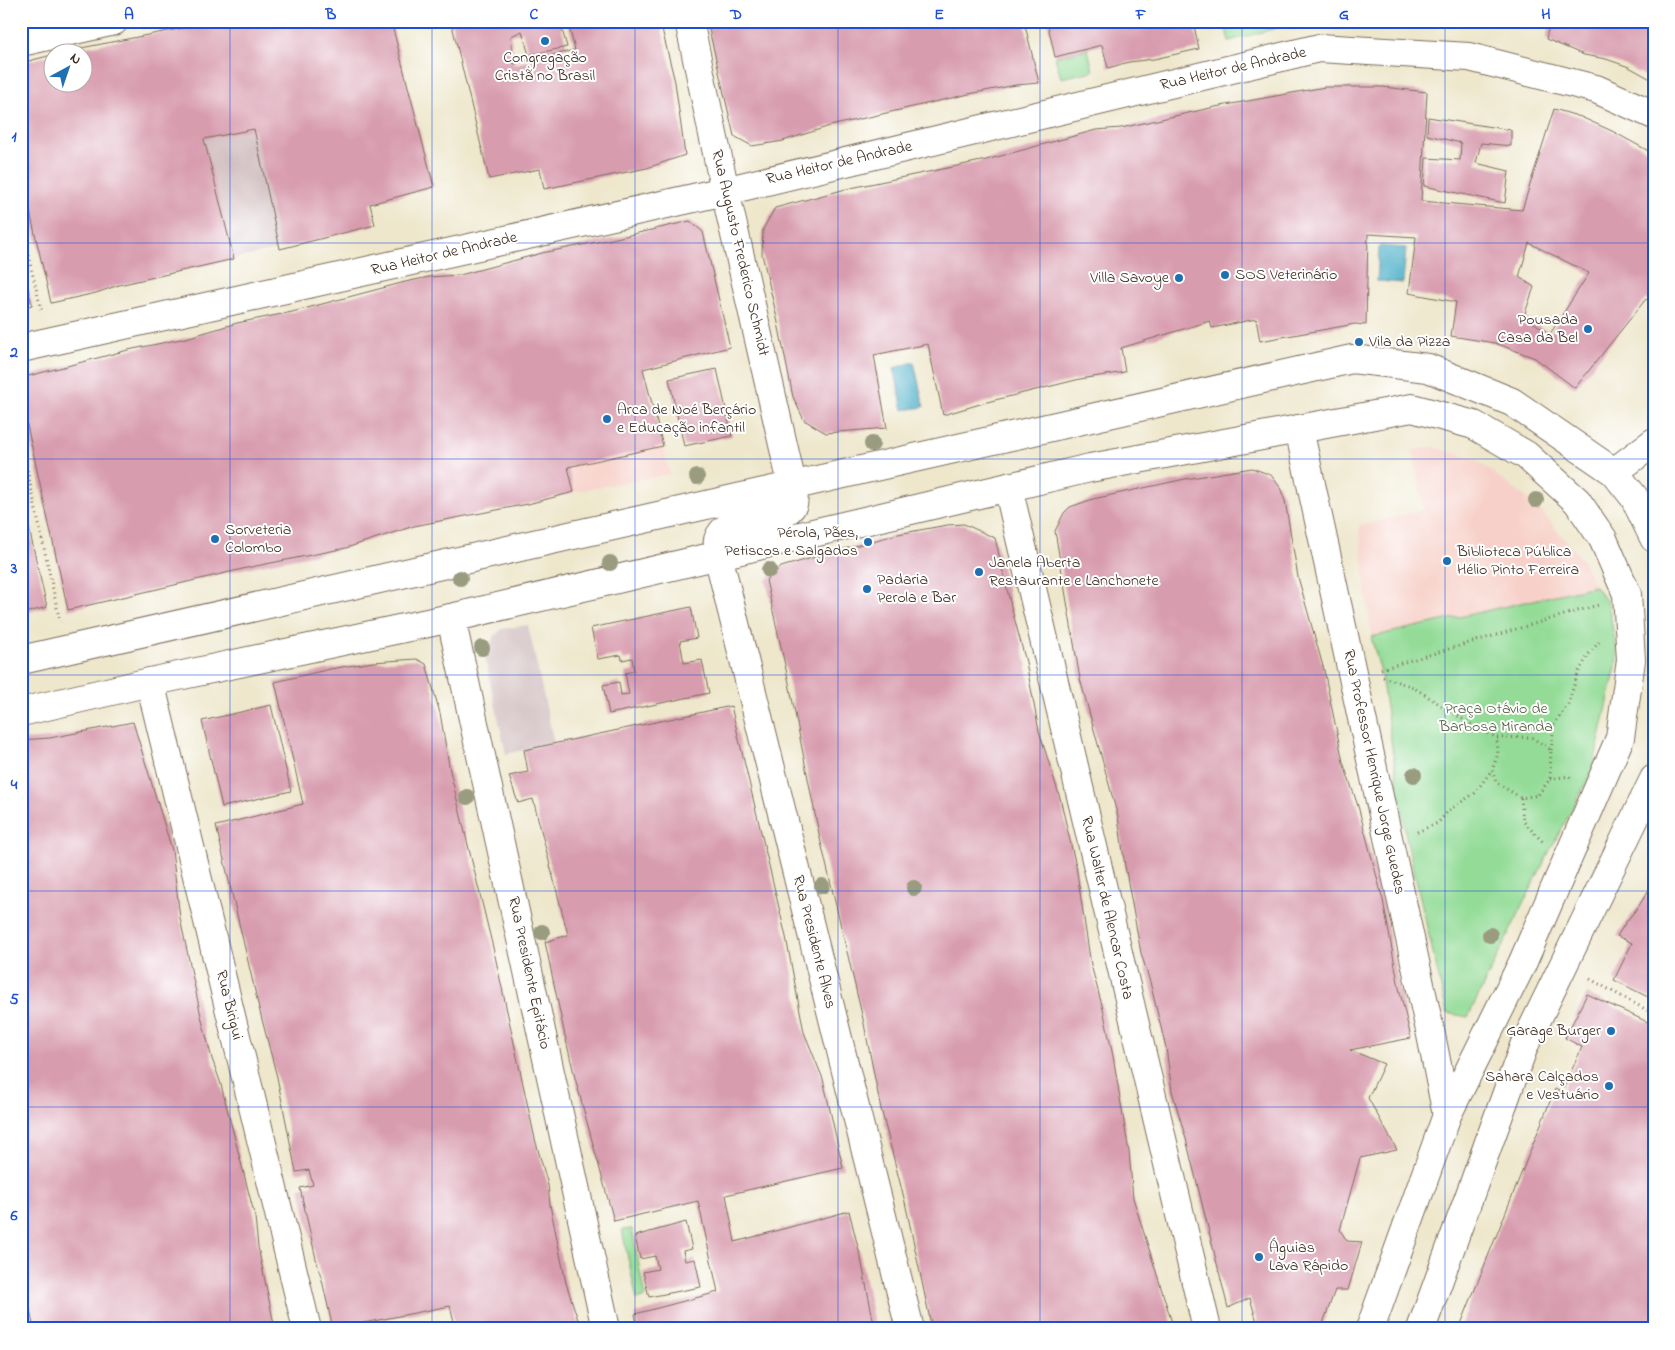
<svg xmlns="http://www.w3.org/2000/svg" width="1675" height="1350" viewBox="0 0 1675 1350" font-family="'Indie Flower',sans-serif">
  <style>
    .built { fill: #f7d1c9 }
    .industrial { fill: #d2bfc1 }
    .green { fill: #93db96; stroke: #67825a }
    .water { fill: #46adc6; stroke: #406c72 }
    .building { fill: #d89caf; fill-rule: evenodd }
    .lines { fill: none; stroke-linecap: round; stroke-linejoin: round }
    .minor-casing { stroke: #7a6c5b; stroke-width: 30 }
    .secondary-casing { stroke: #7a6c5b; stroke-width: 30 }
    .path { stroke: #7a6c5b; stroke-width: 3; stroke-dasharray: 1 4; stroke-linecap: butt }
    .minor { stroke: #fff; stroke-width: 28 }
    .secondary { stroke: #fff; stroke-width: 28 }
    .tree { fill: #9a9c80 }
    .grid { fill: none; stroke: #1d4ed8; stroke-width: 1; stroke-opacity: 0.55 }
    .poi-dot { fill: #1f6fb2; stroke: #fff; stroke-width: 2 }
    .labels { text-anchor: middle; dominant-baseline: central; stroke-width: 4; stroke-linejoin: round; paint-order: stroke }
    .poi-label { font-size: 16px; fill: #3b2a1e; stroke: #fff; text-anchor: start }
    .street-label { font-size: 16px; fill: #3b2a1e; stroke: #fff }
    .park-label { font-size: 16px; fill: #555f42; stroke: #fff }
    .neatline { fill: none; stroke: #1d4ed8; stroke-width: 2 }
    .grid-label { font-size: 16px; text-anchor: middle; font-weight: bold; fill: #1d4ed8 }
  </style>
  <rect width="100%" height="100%" fill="#fff"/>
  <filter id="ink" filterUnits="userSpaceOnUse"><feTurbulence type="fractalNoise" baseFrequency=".02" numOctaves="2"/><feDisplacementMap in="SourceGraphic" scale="10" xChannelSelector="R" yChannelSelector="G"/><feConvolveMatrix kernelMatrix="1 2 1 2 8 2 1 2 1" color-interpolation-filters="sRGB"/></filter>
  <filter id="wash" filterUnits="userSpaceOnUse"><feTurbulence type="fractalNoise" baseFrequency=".0096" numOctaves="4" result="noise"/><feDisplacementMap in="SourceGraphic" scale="20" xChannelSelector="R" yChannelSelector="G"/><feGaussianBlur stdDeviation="1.12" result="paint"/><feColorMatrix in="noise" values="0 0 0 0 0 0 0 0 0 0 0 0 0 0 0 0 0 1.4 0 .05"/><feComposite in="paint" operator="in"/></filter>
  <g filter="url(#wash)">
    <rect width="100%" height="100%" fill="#eee7cc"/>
    <g class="built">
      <path d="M 643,369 L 670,474 L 574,492 L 552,391 Z"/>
      <path d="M 1434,447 L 1476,460 L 1537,506 L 1582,560 L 1595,586 L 1371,637 L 1359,526 L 1424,510 L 1413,450 Z"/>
    </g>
    <g class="industrial">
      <path d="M 254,129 L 280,249 L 234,259 L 204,139 Z"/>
      <path d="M 528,625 L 554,743 L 506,754 L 485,658 L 494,636 L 502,629 Z"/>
    </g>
    <g class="green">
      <path d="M 1224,21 L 1295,21 L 1295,23 L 1229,41 Z"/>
      <path d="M 1088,49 L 1093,71 L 1061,78 L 1055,57 Z"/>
      <path d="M 1595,586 L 1608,603 L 1618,658 L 1592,772 L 1547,856 L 1468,1017 L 1447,1013 L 1406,837 L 1380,669 L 1371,637 Z"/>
      <path d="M 632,1229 L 645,1297 L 637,1300 L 622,1230 Z"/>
    </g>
    <g class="water">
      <path d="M 1379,246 L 1406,248 L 1403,283 L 1377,281 Z"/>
      <path d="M 914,362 L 924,407 L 903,410 L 894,368 Z"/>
    </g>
    <g id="blocks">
      <g class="building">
        <path d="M 219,21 L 391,21 L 434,187 L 370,204 L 375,225 L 280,249 L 254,129 L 204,139 L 234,259 L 119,285 L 96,293 L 51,303 L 21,173 L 21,63 L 52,55 L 52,82 L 82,82 L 82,52 L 66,51 Z"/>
        <path d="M 451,21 L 660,21 L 675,82 L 685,155 L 647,168 L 544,189 L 540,169 L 489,179 ZM 568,23 L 575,50 L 514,64 L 511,36 L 522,31 L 529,55 L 567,47 L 561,26 Z"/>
        <path d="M 707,21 L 1024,21 L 1039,83 L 1016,85 L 969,94 L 830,126 L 783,141 L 752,146 L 734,136 Z"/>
        <path d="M 1047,21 L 1193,21 L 1199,49 L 1154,59 L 1129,62 L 1108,68 L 1102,45 L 1055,57 Z"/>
        <path d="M 1424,21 L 1452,21 L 1453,25 L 1424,23 Z"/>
        <path d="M 1550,21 L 1654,21 L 1654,81 L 1629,67 L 1606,59 L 1584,55 L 1546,39 Z"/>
        <path d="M 1325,87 L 1383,87 L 1427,92 L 1421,201 L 1522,210 L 1554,109 L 1581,117 L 1612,131 L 1654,154 L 1654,305 L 1646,299 L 1575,388 L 1535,358 L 1495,343 L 1451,336 L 1456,302 L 1409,293 L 1416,237 L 1368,234 L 1366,325 L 1355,324 L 1260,341 L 1256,319 L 1212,328 L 1210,321 L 1121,348 L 1125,372 L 1080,379 L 987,402 L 943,415 L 928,344 L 874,355 L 887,428 L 826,433 L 804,420 L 793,397 L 777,318 L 762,254 L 763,229 L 775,208 L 846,189 L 986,160 L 1096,130 L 1121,128 L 1215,107 ZM 1529,243 L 1589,273 L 1550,334 L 1524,316 L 1534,287 L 1519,277 Z"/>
        <path d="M 1428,117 L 1511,130 L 1511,146 L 1481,143 L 1476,163 L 1509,171 L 1505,203 L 1424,186 L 1426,158 L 1460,160 L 1461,143 L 1427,135 Z"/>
        <path d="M 690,221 L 703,232 L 730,347 L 643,369 L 663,446 L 568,467 L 574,492 L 528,504 L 414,526 L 346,548 L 251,567 L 68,610 L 21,398 L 21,378 L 128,350 L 186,338 L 237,323 L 292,312 L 405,282 L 429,277 L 460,275 L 542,253 L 612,239 Z"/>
        <path d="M 21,261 L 32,305 L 21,308 Z"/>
        <path d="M 717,369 L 732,436 L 684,446 L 669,379 Z"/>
        <path d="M 1252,468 L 1271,475 L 1280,487 L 1285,501 L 1298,577 L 1324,670 L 1343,762 L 1358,806 L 1383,900 L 1399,988 L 1411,1038 L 1350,1050 L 1384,1064 L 1368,1098 L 1397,1150 L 1360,1158 L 1340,1230 L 1347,1241 L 1362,1242 L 1348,1290 L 1335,1290 L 1321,1329 L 1259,1329 L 1250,1298 L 1228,1308 L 1186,1139 L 1172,1091 L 1166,1048 L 1150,982 L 1141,953 L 1125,866 L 1118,817 L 1080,679 L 1055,531 L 1064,513 L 1070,507 L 1093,499 L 1185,479 Z"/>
        <path d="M 21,494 L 47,607 L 21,614 Z"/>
        <path d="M 964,524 L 995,538 L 1011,606 L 1026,662 L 1039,731 L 1060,798 L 1076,866 L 1091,965 L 1103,1009 L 1113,1056 L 1129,1152 L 1133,1198 L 1174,1329 L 932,1329 L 905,1202 L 881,1109 L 863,1019 L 819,834 L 789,683 L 766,580 L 781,567 L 812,558 L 898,534 L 947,525 Z"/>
        <path d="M 691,607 L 697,638 L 680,641 L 684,663 L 702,660 L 709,693 L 609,714 L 603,685 L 619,682 L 621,695 L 629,694 L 625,673 L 634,671 L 632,658 L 622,660 L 621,655 L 598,659 L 591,628 Z"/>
        <path d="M 417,659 L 426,664 L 440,713 L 450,771 L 495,956 L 535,1139 L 548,1185 L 550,1205 L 566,1283 L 581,1329 L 456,1329 L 450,1306 L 333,1329 L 322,1280 L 316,1259 L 300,1188 L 313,1185 L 309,1170 L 296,1172 L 277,1077 L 259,1008 L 216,826 L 303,804 L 275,682 L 330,669 L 373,662 Z"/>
        <path d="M 271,705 L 291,791 L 222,807 L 202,721 Z"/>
        <path d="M 731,706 L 786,937 L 804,1032 L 823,1079 L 843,1168 L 726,1195 L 735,1242 L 849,1211 L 861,1259 L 875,1329 L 638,1329 L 635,1314 L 718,1292 L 698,1201 L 614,1221 L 575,1078 L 565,1036 L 545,942 L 568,935 L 533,799 L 518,803 L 509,776 L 528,772 L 524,750 Z"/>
        <path d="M 133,722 L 172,850 L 180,918 L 201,1016 L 212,1059 L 220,1081 L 255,1217 L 258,1247 L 275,1329 L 34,1329 L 33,1325 L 21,1265 L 21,740 L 50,738 Z"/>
        <path d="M 1654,882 L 1654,1000 L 1614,980 L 1632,943 L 1617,936 L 1626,922 L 1638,907 Z"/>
        <path d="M 1587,994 L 1654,1025 L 1654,1329 L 1459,1329 L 1555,1089 L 1562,1092 L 1582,1047 L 1565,1038 Z"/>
        <path d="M 686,1222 L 692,1249 L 683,1251 L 685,1261 L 695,1259 L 701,1287 L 649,1297 L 643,1272 L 658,1269 L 655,1256 L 640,1259 L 635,1236 Z"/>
      </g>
    </g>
  </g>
  <g filter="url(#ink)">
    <use href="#blocks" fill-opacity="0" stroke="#7a6c5b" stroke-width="1"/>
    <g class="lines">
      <defs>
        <g id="minor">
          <path d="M 689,21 L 725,191 L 792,484"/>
          <path d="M 21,42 L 114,21"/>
          <path d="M 21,348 L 725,191 L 1319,48 L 1469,57 L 1596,89 L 1654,115"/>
          <path d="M 1299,429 L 1431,1035 L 1447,1115"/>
          <path d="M 1614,472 L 1654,442"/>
          <path d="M 1008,487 L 1207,1329"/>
          <path d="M 718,555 L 910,1329"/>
          <path d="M 451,618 L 606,1329"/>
          <path d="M 150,682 L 307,1329"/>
        </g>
        <g id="secondary">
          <path d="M 718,555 C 718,550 717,544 718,540 C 727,511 784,525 793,504 C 795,498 793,491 792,484"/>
          <path d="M 21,660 L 1352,359 L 1428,368 L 1512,402 L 1614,472 L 1634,497 L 1654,538"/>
          <path d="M 21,712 L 150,682 L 451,618 L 1090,468 L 1412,408 L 1474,425 L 1526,455 L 1577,501 L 1603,539 L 1627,594 L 1631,660 L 1620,738 L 1522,964 L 1447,1115 L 1370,1329"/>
          <path d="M 1421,1329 L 1524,1046 L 1654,779"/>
        </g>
      </defs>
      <use href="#minor" class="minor-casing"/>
      <use href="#secondary" class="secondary-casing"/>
      <g class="path">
        <path d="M 21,226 L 42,313"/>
        <path d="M 21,441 L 60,622"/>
        <path d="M 1381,669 L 1598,605"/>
        <path d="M 1383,677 L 1413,687 L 1467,722 L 1497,738 L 1531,737 L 1551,750 L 1550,779 L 1538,795 L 1521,798 L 1496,782 L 1492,770 L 1498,754 L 1497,738"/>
        <path d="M 1551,750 L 1554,724 L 1568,704 L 1578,673 L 1589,654 L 1599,642"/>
        <path d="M 1550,779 L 1569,776 L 1571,778"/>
        <path d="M 1521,798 L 1523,821 L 1543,842"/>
        <path d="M 1417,832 L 1438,823 L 1449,810 L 1475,793 L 1491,771"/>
        <path d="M 1590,979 L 1654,1014"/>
      </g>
      <use href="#minor" class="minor"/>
      <use href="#secondary" class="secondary"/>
    </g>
    <g class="tree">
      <circle cx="872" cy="444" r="8"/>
      <circle cx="697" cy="477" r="8"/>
      <circle cx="1536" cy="500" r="8"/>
      <circle cx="610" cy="563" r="8"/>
      <circle cx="769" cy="570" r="8"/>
      <circle cx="460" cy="578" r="8"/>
      <circle cx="482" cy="648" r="8"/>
      <circle cx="1414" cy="775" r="8"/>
      <circle cx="467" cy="797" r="8"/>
      <circle cx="822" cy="886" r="8"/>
      <circle cx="914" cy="888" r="8"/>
      <circle cx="542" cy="932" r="8"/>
      <circle cx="1490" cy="935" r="8"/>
    </g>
  </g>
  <path class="grid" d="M 230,21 L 230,1329M 432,21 L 432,1329M 635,21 L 635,1329M 838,21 L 838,1329M 1040,21 L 1040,1329M 1242,21 L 1242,1329M 1445,21 L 1445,1329M 21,243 L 1654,243M 21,459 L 1654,459M 21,675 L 1654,675M 21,891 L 1654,891M 21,1107 L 1654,1107"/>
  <g class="poi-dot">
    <circle cx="545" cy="41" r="5"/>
    <circle cx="1225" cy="275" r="5"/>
    <circle cx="1179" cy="278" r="5"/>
    <circle cx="1588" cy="329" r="5"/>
    <circle cx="1359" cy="342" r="5"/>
    <circle cx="607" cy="419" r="5"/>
    <circle cx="215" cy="539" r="5"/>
    <circle cx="868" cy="542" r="5"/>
    <circle cx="1447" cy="561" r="5"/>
    <circle cx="979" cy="572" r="5"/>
    <circle cx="867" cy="589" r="5"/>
    <circle cx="1611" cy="1031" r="5"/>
    <circle cx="1609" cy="1086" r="5"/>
    <circle cx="1259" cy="1257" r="5"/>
  </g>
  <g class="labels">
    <g class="poi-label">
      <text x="545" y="58" text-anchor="middle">Congregação<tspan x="545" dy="18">Cristã no Brasil</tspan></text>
      <text x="1235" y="275">SOS Veterinário</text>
      <text x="1169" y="278" text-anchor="end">Villa Savoye</text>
      <text x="1578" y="320" text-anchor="end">Pousada<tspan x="1578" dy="18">Casa da Bel</tspan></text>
      <text x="1369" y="342">Vila da Pizza</text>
      <text x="617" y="410">Arca de Noé Berçário<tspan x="617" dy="18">e Educação infantil</tspan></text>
      <text x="225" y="530">Sorveteria<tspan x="225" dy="18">Colombo</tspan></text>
      <text x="858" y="533" text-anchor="end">Pérola, Pães,<tspan x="858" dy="18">Petiscos e Salgados</tspan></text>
      <text x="1457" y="552">Biblioteca Pública<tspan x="1457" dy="18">Hélio Pinto Ferreira</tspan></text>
      <text x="989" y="563">Janela Aberta<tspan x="989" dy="18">Restaurante e Lanchonete</tspan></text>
      <text x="877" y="580">Padaria<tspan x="877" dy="18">Perola e Bar</tspan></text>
      <text x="1601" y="1031" text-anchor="end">Garage Burger</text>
      <text x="1599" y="1077" text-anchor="end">Sahara Calçados<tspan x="1599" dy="18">e Vestuário</tspan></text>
      <text x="1269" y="1248">Águias<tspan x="1269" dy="18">Lava Rápido</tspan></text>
    </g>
    <g class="street-label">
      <text transform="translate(1233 69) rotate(-13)">Rua Heitor de Andrade</text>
      <text transform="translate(839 163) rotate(-13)">Rua Heitor de Andrade</text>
      <text transform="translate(740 253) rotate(77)">Rua Augusto Frederico Schmidt</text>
      <text transform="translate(444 254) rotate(-13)">Rua Heitor de Andrade</text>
      <text transform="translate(1374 772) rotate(78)">Rua Professor Henrique Jorge Guedes</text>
      <text transform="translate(1107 908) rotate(77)">Rua Walter de Alencar Costa</text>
      <text transform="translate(814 942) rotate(76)">Rua Presidente Alves</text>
      <text transform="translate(529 973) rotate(78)">Rua Presidente Epitácio</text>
      <text transform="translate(229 1005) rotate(76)">Rua Birigui</text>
    </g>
    <g class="park-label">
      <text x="1496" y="709">Praça Otávio de<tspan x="1496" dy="18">Barbosa Miranda</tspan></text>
    </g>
  </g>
  <rect width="1675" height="1350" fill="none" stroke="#fff" stroke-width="55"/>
  <g transform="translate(68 68) rotate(40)"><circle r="24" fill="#ffffff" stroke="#b1aaa5"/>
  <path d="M0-4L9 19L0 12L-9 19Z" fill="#1f6fb2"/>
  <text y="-8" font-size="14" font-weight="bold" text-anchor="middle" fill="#3b2a1e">N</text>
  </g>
  <rect x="28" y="28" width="1620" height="1294" class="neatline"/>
  <g class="grid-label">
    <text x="129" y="19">A</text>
    <text x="331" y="19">B</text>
    <text x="534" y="19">C</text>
    <text x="736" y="19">D</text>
    <text x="939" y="19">E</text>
    <text x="1141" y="19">F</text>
    <text x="1344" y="19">G</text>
    <text x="1546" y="19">H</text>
    <text x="14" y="141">1</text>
    <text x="14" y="357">2</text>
    <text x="14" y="573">3</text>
    <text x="14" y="789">4</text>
    <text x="14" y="1004">5</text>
    <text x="14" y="1220">6</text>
  </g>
</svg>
